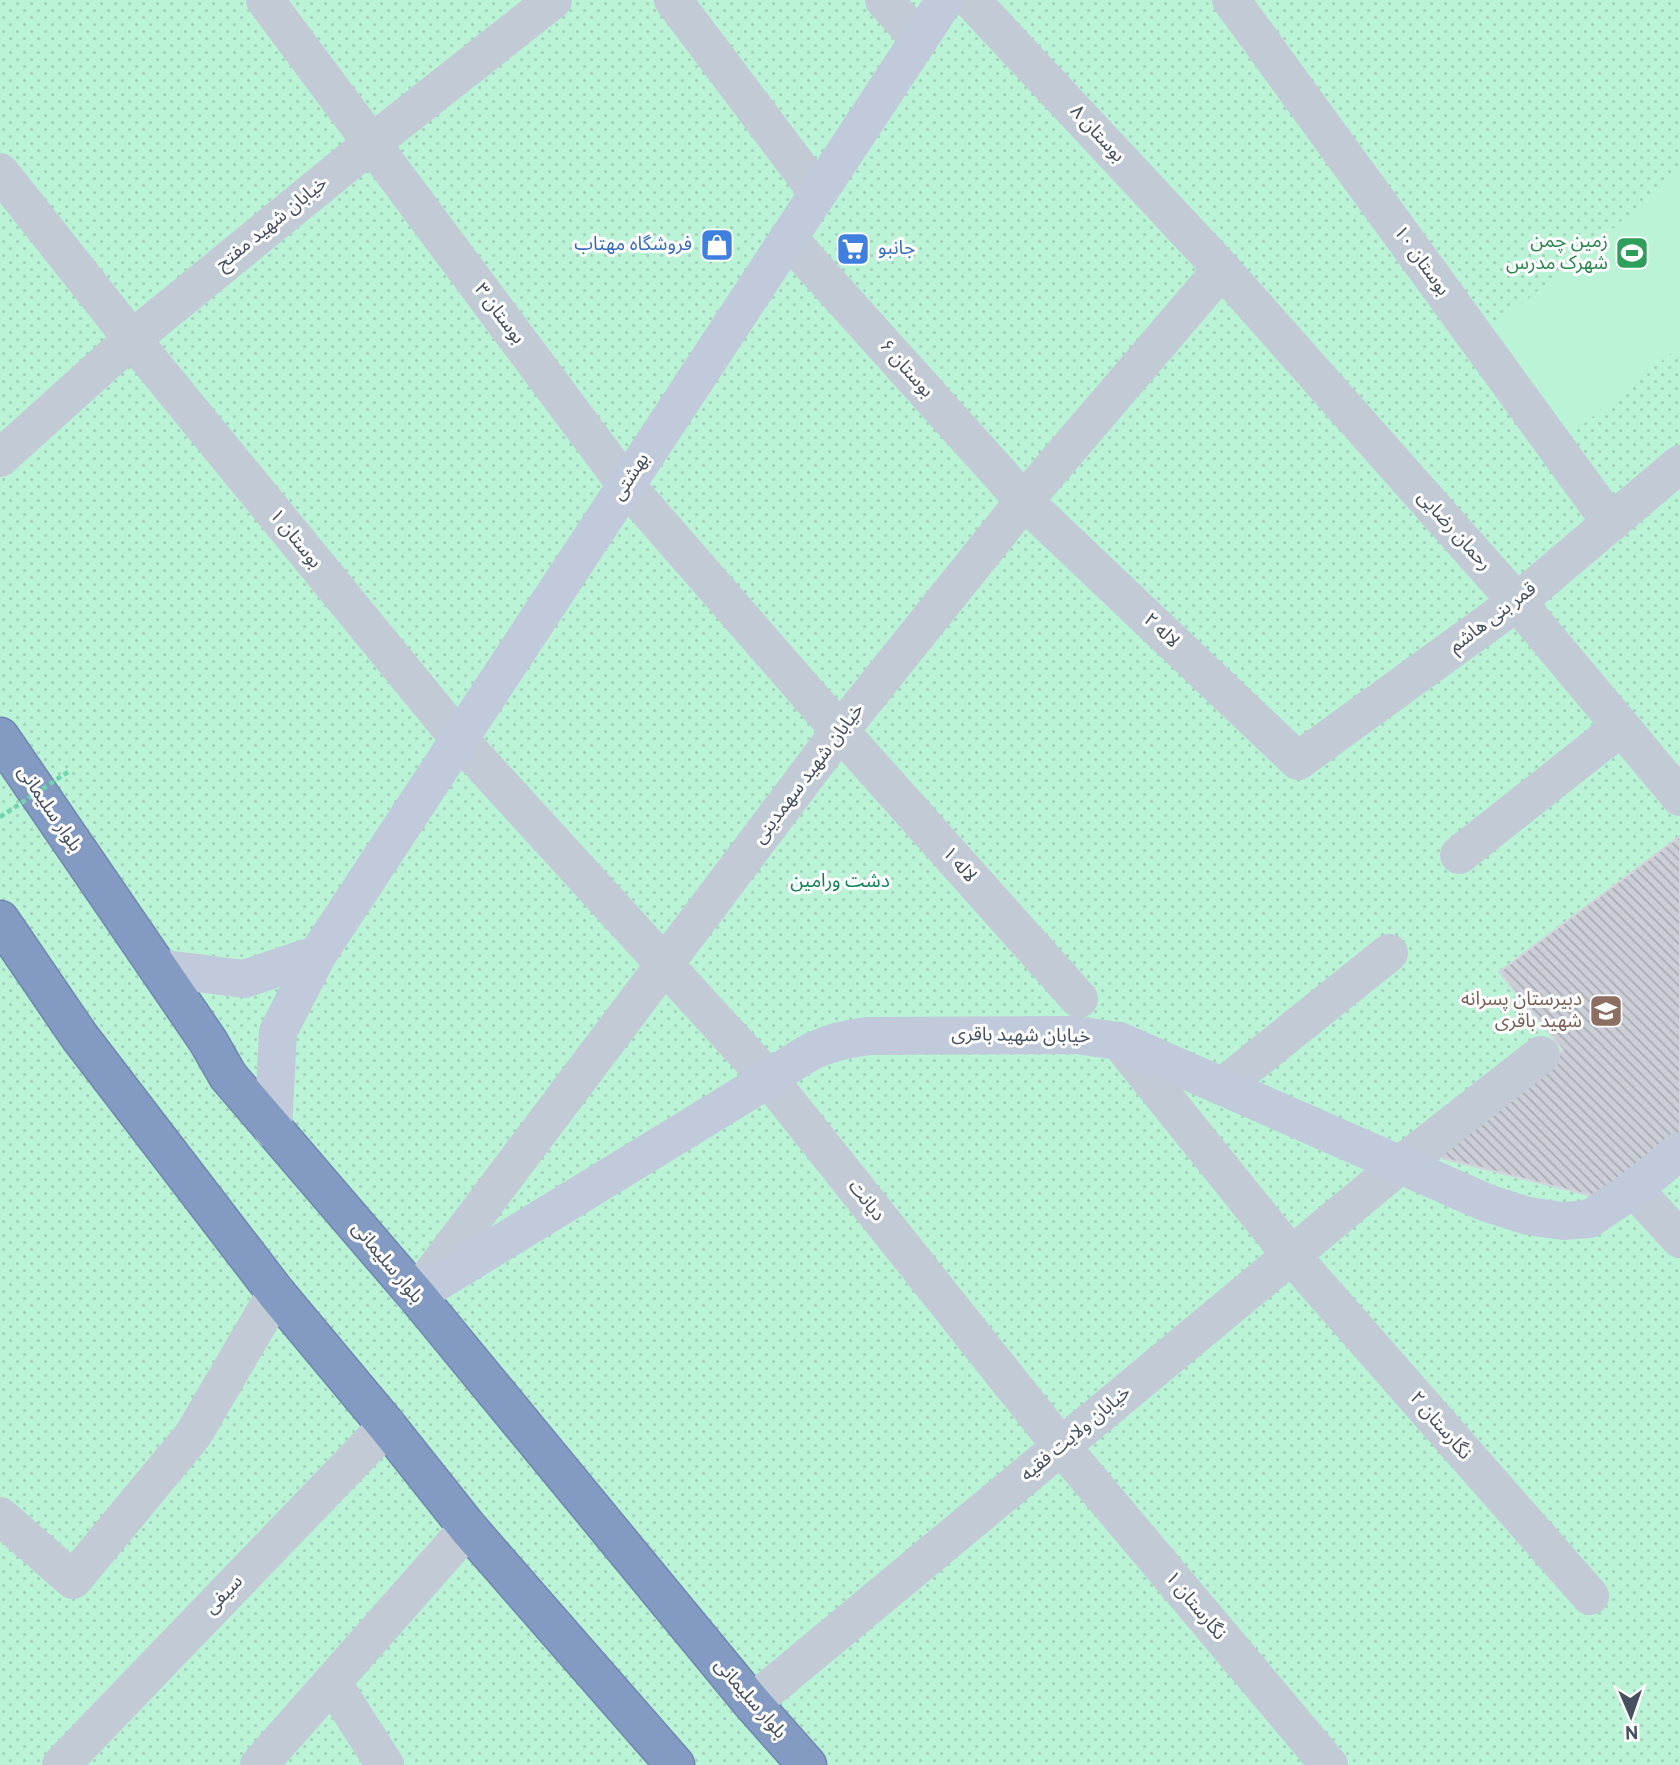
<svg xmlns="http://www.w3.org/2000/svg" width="1680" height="1765" viewBox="0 0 1680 1765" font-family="Overpass,'Noto Sans Arabic',sans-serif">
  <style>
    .grass { fill: url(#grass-dots) }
    .pitch { fill: #bbf3d7 }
    .building { fill: url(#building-back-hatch); stroke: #d3d5dc; stroke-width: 2 }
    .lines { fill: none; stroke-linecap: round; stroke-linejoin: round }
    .highway-casing { stroke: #6f86ae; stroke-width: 41 }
    .street { stroke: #c2cad6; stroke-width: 38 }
    .secondary { stroke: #c1cada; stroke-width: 38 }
    .highway { stroke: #839bc2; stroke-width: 38 }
    .path-bridge { stroke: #70d4ae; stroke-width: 4.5; stroke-dasharray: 5 3.5; stroke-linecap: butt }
    .labels { text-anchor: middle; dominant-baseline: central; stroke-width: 6; stroke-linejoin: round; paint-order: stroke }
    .street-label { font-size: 19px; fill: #46505f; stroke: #fff }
    .leisure-label { font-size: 19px; fill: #27864d; stroke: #fff; text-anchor: end }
    .shop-label { font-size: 19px; fill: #366cbe; stroke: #fff; text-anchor: end }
    .park-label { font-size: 19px; fill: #0f8255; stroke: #fff }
    .education-label { font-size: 19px; fill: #785e54; stroke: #fff; text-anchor: end }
  </style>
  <defs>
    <pattern id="grass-dots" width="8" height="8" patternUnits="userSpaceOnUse" patternTransform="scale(1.75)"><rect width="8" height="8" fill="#bbf3d7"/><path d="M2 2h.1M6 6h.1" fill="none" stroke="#a2d2bb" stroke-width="1.8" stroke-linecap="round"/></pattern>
    <pattern id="building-back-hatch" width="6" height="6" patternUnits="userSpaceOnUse" patternTransform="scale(1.75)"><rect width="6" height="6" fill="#cbced6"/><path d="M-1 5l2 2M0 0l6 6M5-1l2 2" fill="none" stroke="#a7aab1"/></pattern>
  </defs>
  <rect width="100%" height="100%" fill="#f2f0ef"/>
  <rect class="grass" x="0" y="0" width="1680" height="1765"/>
  <path class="pitch" d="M 1680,173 L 1680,346 L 1570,435 L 1488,332 Z"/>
  <path class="building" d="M 1680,836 L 1680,1135 L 1604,1199 L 1421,1153 L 1563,1050 L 1499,972 Z"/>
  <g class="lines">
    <defs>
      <g id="highway">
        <path d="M 0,737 L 208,1041 L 228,1076 L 416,1295 L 752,1703 L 807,1765"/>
        <path d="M 0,920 L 79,1036 L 276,1293 L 387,1426 L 468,1528 L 675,1765"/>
      </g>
    </defs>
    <use href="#highway" class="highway-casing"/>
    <g class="street">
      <path d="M 265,0 L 626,485 L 840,731 L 1079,999"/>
      <path d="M 673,0 L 818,193"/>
      <path d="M 884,0 L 919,39"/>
      <path d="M 971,0 L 1222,269 L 1517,602 L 1680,797"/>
      <path d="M 1231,0 L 1611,523"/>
      <path d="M 0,172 L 132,339 L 459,739 L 769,1079 L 1061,1446 L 1329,1765"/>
      <path d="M 788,238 L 1024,501 L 1298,761 L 1517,602 L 1680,464"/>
      <path d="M 0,458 L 132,339 L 372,143 L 553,0"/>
      <path d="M 1459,855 L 1621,727"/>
      <path d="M 1119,1041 L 1291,1255 L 1590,1596"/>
      <path d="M 1223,1086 L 1389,953"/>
      <path d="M 1634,1189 L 1680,1239"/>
      <path d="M 416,1295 L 840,731 L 1024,501 L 1222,269"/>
      <path d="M 0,1516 L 73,1580 L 193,1435 L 276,1293"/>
      <path d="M 332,1682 L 385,1765"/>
      <path d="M 752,1703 L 1400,1165 L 1541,1055"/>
      <path d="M 61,1765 L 387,1426"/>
      <path d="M 259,1765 L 468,1528"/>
    </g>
    <g class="secondary">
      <path d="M 158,968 L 244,979 L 318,954"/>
      <path d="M 273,1130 L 278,1032 L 318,954 L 945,0"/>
      <path d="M 416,1295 L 769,1079 C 805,1053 824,1041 869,1036 L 1075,1035 L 1119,1041 L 1487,1203 L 1528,1216 L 1563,1221 L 1589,1219 L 1634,1189 L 1680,1151"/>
    </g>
    <use href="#highway" class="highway"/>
    <path class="path-bridge" d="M 0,817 L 68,772"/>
  </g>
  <defs>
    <symbol id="shop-square" viewBox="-11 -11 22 22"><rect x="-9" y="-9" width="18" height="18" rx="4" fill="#3f7fe0" stroke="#fff"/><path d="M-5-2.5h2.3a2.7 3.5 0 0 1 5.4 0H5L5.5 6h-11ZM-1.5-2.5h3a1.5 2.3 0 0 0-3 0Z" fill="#fff"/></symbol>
    <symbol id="supermarket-square" viewBox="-11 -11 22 22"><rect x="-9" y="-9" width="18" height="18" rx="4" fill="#3f7fe0" stroke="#fff"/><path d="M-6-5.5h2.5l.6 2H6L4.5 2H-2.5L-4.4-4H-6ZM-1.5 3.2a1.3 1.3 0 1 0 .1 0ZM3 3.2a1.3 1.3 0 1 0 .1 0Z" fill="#fff"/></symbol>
    <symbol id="stadium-square" viewBox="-11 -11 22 22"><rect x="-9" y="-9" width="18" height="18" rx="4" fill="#2e9e5b" stroke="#fff"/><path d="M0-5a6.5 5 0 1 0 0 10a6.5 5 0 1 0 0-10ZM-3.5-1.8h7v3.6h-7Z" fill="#fff"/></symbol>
    <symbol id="school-square" viewBox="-11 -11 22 22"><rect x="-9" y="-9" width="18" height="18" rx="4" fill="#8d6e63" stroke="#fff"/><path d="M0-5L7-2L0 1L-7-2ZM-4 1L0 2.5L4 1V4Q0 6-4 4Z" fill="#fff"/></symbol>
  </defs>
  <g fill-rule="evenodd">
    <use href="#shop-square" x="698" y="226" width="38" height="38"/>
    <use href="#supermarket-square" x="834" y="230" width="38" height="38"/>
    <use href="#stadium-square" x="1613" y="234" width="38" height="38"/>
    <use href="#school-square" x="1587" y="992" width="38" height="38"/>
  </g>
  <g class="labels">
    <g class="street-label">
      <text transform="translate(1097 134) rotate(47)">بوستان ۸</text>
      <text transform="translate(272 224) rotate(-39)">خیابان شهید مفتح</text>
      <text transform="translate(1421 261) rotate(54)">بوستان ۱۰</text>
      <text transform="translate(499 314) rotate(53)">بوستان ۳</text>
      <text transform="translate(906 369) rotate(48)">بوستان ۶</text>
      <text transform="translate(631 477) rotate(-57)">بهشتی</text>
      <text transform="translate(1454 531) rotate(48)">رحمان رضایی</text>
      <text transform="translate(295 539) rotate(51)">بوستان ۱</text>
      <text transform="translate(1493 618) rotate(-37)">قمر بنی هاشم</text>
      <text transform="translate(1161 631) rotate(43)">لاله ۲</text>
      <text transform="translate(809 774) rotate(-53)">خیابان شهید سهمدینی</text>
      <text transform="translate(49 809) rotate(56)">بلوار سلیمانی</text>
      <text transform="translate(959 865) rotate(48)">لاله ۱</text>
      <text transform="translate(1021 1036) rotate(1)">خیابان شهید باقری</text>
      <text transform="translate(866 1201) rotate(52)">دیانت</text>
      <text transform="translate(387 1263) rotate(50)">بلوار سلیمانی</text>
      <text transform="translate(1440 1426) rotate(49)">نگارستان ۲</text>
      <text transform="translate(1076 1434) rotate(-40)">خیابان ولایت فقیه</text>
      <text transform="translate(224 1595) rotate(-46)">سیفی</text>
      <text transform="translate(1195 1606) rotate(50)">نگارستان ۱</text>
      <text transform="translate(750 1699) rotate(49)">بلوار سلیمانی</text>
    </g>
    <g class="leisure-label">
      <text x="1608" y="242">زمین چمن<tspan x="1608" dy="22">شهرک مدرس</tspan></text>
    </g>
    <g class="shop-label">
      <text x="692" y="245">فروشگاه مهتاب</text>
      <text x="878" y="249" text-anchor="start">جانبو</text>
    </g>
    <g class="park-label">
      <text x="840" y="882">دشت ورامین</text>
    </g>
    <g class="education-label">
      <text x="1582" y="1000">دبیرستان پسرانه<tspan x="1582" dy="22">شهید باقری</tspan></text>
    </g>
  </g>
  <g transform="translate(1631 1716) rotate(178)" stroke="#ffffff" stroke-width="5" paint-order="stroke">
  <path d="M0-5L12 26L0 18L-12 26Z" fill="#46505f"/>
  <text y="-10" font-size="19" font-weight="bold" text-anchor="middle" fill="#46505f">N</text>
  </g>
</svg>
